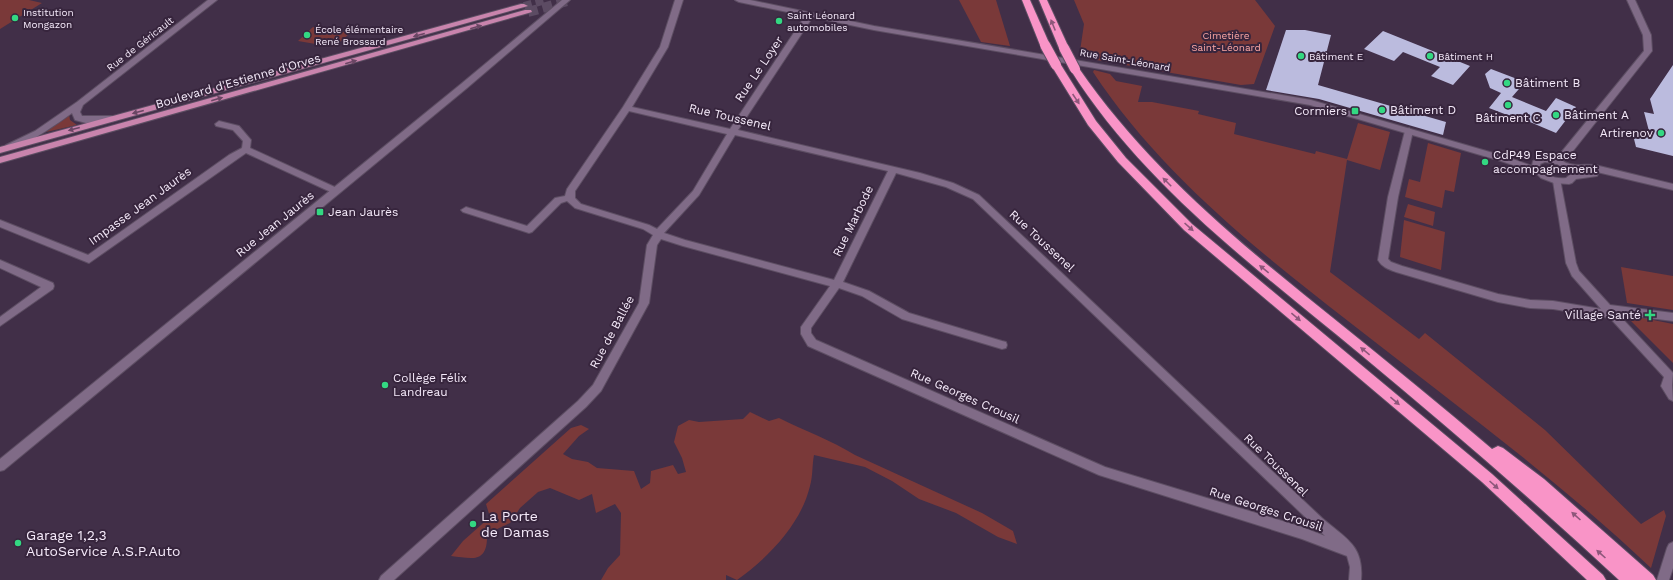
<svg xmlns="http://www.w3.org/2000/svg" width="1673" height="580" viewBox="0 0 1673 580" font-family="'Work Sans',sans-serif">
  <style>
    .green { fill: #7a3939 }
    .building { fill: #bbbbde }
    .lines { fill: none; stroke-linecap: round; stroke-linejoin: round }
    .primary-tunnel { stroke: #5c4b63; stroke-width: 8; stroke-dasharray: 8 4; stroke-linecap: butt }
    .motorway-tunnel { stroke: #5c4b63; stroke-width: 10; stroke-dasharray: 10 5; stroke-linecap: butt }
    .minor-casing { stroke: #5d4e63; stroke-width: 2 }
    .tertiary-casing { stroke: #5d4e63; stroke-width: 2 }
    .primary-casing { stroke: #5d4e63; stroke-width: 2 }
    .motorway-casing { stroke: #5d4e63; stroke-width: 2 }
    .minor { fill: #806b87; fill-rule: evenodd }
    .tertiary { fill: #806b87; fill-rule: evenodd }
    .primary { fill: #c984ad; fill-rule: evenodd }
    .motorway { fill: #f994c7; fill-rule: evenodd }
    .motorway-bridge-casing { stroke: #5d4e63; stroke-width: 12; stroke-linecap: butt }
    .motorway-bridge { stroke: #f994c7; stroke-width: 10 }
    .oneway { fill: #8e577b }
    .oneway2 { fill: #6a4664 }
    .poi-dot { fill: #33d882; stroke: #37253d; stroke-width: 1.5 }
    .labels { text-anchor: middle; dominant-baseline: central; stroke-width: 4; stroke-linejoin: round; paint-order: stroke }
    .far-poi-label { font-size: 10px; fill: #f5eafa; stroke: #37253d; text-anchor: start }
    .far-park-label { font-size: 10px; fill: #fda7a4; stroke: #37253d }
    .far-street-label { font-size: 10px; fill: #f5eafa; stroke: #37253d }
    .street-label { font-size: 12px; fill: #f5eafa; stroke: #37253d }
    .poi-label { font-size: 12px; fill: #f5eafa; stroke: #37253d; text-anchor: start }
    .near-poi-label { font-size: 14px; fill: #f5eafa; stroke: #37253d; text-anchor: start }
  </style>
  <rect width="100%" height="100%" fill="#412f48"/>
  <g class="green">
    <path d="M 0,0 L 29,0 L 42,3 L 0,29 Z"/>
    <path d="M 959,0 L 996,0 L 1010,46 L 981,42 Z"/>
    <path d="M 1074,0 L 1255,0 L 1275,26 L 1254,84 L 1241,85 L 1085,58 L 1080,51 L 1084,24 Z"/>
    <path d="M 313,27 L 350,33 L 337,45 L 333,47 L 298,41 Z"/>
    <path d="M 1094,70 L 1110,74 L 1116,81 L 1142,86 L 1138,102 L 1152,102 L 1199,111 L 1198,114 L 1236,123 L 1234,134 L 1315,154 L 1316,151 L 1347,159 L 1358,123 L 1390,132 L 1380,170 L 1347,160 L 1330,272 L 1419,339 L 1425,333 L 1545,430 L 1641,524 L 1664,510 L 1666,516 L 1651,568 C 1556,478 1450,401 1348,321 C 1254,248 1159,172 1093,72 Z"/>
    <path d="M 69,114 L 70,120 L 77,125 L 46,132 Z"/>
    <path d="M 1428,143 L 1461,153 L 1454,192 L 1445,190 L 1442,208 L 1405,197 L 1409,179 L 1420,182 Z"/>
    <path d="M 1408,204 L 1435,212 L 1433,226 L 1404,217 Z"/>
    <path d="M 1404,220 L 1445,232 L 1441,270 L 1400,257 Z"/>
    <path d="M 1621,267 L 1673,276 L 1673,310 L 1627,303 Z"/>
    <path d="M 1628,314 L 1637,314 L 1643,318 L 1673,324 L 1673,363 L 1629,319 L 1627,316 Z"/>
    <path d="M 750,412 L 769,421 L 779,418 C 805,431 831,440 855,455 L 982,513 L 1013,531 L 1017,544 L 998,537 L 956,513 L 919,499 L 892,481 L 865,467 L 814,455 C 812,465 813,476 810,486 C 801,524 768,558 737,580 L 726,575 L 726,580 L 601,580 L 608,568 L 620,555 L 621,513 L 615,504 L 596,513 L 592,494 L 579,500 L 550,488 L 538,492 L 520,508 L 510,523 L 495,530 L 487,539 C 486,564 470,558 451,556 L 463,541 L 490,517 L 486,504 L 571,428 L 581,425 L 589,429 L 579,436 L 563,454 L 572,459 L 588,462 L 597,468 L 634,471 L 641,489 L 650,483 L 651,471 L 673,465 L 678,474 L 686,472 L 682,458 L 674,442 L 678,426 L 689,420 L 699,422 L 743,419 Z"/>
  </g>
  <g class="building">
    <path d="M 1286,30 L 1305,30 L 1331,35 L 1318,85 L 1446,122 L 1443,135 L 1319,99 L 1266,90 Z"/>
    <path d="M 1383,31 L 1470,66 L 1453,85 L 1431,76 L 1440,67 L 1403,52 L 1394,61 L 1364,49 Z"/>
    <path d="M 1673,65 L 1673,156 L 1636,147 L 1632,131 L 1650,135 L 1644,112 L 1654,114 L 1650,99 Z"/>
    <path d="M 1491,69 L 1525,82 L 1512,97 L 1546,111 L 1556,98 L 1576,107 L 1556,133 L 1516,116 L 1515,118 L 1489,108 L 1501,93 L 1490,88 L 1485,74 Z"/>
  </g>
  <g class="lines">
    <path class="primary-tunnel" d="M 524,6 L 546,0"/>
    <path class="motorway-tunnel" d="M 528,12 L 571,0"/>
    <defs>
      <g id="minor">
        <path d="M 675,0 L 683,0 L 668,47 L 632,107 L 730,129 L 807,13 L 813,13 L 814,15 L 738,130 L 920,173 L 953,183 L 979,195 L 1322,518 C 1346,539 1364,545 1361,580 L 1349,580 L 1350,567 L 1347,556 L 1302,539 L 1099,475 L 808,346 L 801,334 L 801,327 L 830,286 L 683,246 L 661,239 L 657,245 L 649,303 L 601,391 L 586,407 L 394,580 L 379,580 L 381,576 L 578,401 L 593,385 L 639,303 L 647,245 L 653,235 L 643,229 L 575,208 L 567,201 L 561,203 L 532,232 L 529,233 L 463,212 L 461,210 L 466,207 L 527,226 L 555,198 L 565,196 L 567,189 L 623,107 L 660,47 ZM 629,111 L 727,134 L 693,191 L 657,229 L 649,225 L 581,204 L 575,198 L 575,191 ZM 735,135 L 888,171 L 834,280 L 685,240 L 664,233 L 699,195 ZM 896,173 L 946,187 L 973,199 L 1325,536 L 1302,527 L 1105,467 L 816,340 L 811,333 L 811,328 L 839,288 L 862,296 L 902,319 L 1002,349 L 1006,348 L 1007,345 L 1006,342 L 1002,341 L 909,313 L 869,291 L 843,282 Z"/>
        <path d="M 1627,0 L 1635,0 L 1651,35 L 1652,51 L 1569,156 L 1561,164 L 1555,164 L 1554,162 L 1555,160 L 1644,51 L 1643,35 Z"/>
        <path d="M 219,121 L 239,126 L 251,140 L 250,148 L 339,189 L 341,191 L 336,194 L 333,193 L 246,153 L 89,263 L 0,227 L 0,220 L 88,255 L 229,155 L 242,148 L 243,141 L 233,130 L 216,126 L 215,124 Z"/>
        <path d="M 1409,128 L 1413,131 L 1398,197 L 1388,259 L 1391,262 L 1402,266 L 1498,294 L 1530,300 L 1553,301 L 1601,309 L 1572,276 L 1566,263 L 1553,181 L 1554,179 L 1560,179 L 1576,263 L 1579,271 L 1610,305 L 1673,313 L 1673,321 L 1618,314 L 1673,373 L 1672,385 L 1673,401 L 1669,399 L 1661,386 L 1664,377 L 1610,318 L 1553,309 L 1530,308 L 1498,302 L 1396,272 C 1388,269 1382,267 1378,260 L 1388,197 L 1405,131 Z"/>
        <path d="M 0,260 L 53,283 L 54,286 L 53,289 L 0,326 L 0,317 L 41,287 L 0,268 Z"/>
        <path d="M 1673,542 L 1673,568 L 1669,580 L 1657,580 L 1667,548 L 1669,544 Z"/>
      </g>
      <g id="tertiary">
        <path d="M 208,0 L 217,0 L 83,105 L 80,112 L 82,116 L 112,116 L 116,119 L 115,121 L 86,123 L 75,120 L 72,113 C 61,121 18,152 6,149 L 5,147 L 6,145 L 35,131 L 77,102 Z"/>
        <path d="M 562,0 L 570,0 L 467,88 L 4,470 L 0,471 L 0,459 L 461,84 Z"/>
        <path d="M 735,0 L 750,0 L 874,26 L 1311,100 L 1507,157 L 1532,166 L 1533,161 C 1551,150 1555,160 1570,164 C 1578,166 1587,164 1595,165 C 1621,171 1647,178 1673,184 L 1673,190 L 1597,172 L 1598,174 L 1597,176 L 1576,179 L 1572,183 L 1569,184 L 1554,183 L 1541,178 L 1536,173 L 1501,161 L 1310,105 L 874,30 L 739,2 ZM 1545,162 L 1557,164 L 1571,174 L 1566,178 C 1555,179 1544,176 1540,164 ZM 1576,170 L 1593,171 L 1575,173 Z"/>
      </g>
      <g id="primary">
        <path d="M 521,4 L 524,4 L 528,6 L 0,153 L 0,147 Z"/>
        <path d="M 525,10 L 531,10 L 532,12 L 0,163 L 0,157 Z"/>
      </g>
      <g id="motorway">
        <path d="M 1022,0 L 1030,0 L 1050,45 L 1048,47 L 1042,47 L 1040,45 Z"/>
        <path d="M 1039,0 L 1047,0 L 1069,48 L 1067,50 L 1061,50 L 1059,48 Z"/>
        <path d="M 1056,62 L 1061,65 L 1096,121 L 1126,158 L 1192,224 L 1492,474 L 1603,575 L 1606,580 L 1587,580 L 1482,482 L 1184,230 L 1118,162 L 1088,125 L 1051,65 Z"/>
        <path d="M 1075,66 L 1078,67 C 1148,169 1243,246 1338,322 C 1390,364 1442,406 1492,449 L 1498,446 L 1503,448 L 1544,479 L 1653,575 L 1656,580 L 1619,580 C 1535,502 1448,427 1360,354 C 1256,268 1143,185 1070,69 Z"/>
      </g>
    </defs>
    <use href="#minor" class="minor-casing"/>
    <use href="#tertiary" class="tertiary-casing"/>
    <use href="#primary" class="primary-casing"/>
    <use href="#motorway" class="motorway-casing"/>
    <use href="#minor" class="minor"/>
    <use href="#tertiary" class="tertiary"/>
    <use href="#primary" class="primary"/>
    <use href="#motorway" class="motorway"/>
    <defs>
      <g id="motorway-bridge">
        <path d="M 1045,45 L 1056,65"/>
        <path d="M 1064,48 L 1075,69"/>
      </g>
    </defs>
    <use href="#motorway-bridge" class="motorway-bridge-casing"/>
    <use href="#motorway-bridge" class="motorway-bridge"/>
  </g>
  <defs><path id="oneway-solid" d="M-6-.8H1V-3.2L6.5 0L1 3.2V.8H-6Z"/></defs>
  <g class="oneway">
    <use href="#oneway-solid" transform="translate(1053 25) rotate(-112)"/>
    <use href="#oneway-solid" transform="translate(1076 99) rotate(56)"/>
    <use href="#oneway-solid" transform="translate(1167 182) rotate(-135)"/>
    <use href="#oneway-solid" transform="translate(1189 227) rotate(42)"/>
    <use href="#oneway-solid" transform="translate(1264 269) rotate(-141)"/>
    <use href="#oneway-solid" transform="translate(1296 317) rotate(40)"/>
    <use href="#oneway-solid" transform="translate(1365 351) rotate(-141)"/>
    <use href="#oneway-solid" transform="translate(1395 401) rotate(40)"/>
    <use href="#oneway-solid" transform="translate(1494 485) rotate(42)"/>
    <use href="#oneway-solid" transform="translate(1576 516) rotate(-138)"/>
    <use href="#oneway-solid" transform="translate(1601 554) rotate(-138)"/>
  </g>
  <g class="oneway2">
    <use href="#oneway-solid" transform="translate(476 27) rotate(-16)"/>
    <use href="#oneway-solid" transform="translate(419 35) rotate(165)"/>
    <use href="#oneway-solid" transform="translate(351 62) rotate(-16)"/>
    <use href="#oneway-solid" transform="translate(217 99) rotate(-16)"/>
    <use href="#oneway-solid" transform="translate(138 112) rotate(165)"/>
    <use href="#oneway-solid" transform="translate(74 129) rotate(165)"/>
  </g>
  <g class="poi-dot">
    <circle cx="15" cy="18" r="4"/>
    <circle cx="779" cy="21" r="4"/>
    <circle cx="307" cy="35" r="4"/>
    <circle cx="1301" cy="56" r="4"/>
    <circle cx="1430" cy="56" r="4"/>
    <circle cx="1507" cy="83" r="4"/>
    <circle cx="1508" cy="105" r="4"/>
    <circle cx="1382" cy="110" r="4"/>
    <rect x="1351" y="107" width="8" height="8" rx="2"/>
    <circle cx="1556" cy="115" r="4"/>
    <circle cx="1661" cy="133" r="4"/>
    <circle cx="1485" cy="162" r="4"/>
    <rect x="316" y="208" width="8" height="8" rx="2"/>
    <path d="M1648 309h4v4h4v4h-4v4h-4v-4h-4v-4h4z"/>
    <circle cx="385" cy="385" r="4"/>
    <circle cx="473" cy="524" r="4"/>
    <circle cx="18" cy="543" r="4"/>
  </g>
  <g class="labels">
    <g class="far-poi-label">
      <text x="23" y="12">Institution<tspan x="23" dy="12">Mongazon</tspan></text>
      <text x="787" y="15">Saint Léonard<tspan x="787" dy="12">automobiles</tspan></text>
      <text x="315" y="29">École élémentaire<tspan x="315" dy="12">René Brossard</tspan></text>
      <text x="1309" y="56">Bâtiment E</text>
      <text x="1438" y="56">Bâtiment H</text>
    </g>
    <g class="far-park-label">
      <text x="1226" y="35">Cimetière<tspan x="1226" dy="12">Saint-Léonard</tspan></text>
    </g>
    <g class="far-street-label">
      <text transform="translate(140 44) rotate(-38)">Rue de Géricault</text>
      <text transform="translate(1125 60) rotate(10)">Rue Saint-Léonard</text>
    </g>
    <g class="street-label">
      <text transform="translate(759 69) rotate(-56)">Rue Le Loyer</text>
      <text transform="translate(238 81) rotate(-16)">Boulevard d'Estienne d'Orves</text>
      <text transform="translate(730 117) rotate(13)">Rue Toussenel</text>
      <text transform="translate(140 206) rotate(-36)">Impasse Jean Jaurès</text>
      <text transform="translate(853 221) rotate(-64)">Rue Marbode</text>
      <text transform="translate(275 224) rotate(-39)">Rue Jean Jaurès</text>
      <text transform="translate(1042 241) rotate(43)">Rue Toussenel</text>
      <text transform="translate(612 332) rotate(-62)">Rue de Ballée</text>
      <text transform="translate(965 396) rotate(24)">Rue Georges Crousil</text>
      <text transform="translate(1276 465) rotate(44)">Rue Toussenel</text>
      <text transform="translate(1266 509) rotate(18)">Rue Georges Crousil</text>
    </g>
    <g class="poi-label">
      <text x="1515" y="83">Bâtiment B</text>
      <text x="1390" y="110">Bâtiment D</text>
      <text x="1347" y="111" text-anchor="end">Cormiers</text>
      <text x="1564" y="115">Bâtiment A</text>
      <text x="1508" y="118" text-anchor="middle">Bâtiment C</text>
      <text x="1653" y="133" text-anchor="end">Artirenov</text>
      <text x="1493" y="155">CdP49 Espace<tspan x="1493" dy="14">accompagnement</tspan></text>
      <text x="328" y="212">Jean Jaurès</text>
      <text x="1641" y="315" text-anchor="end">Village Santé</text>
      <text x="393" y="378">Collège Félix<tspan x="393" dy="14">Landreau</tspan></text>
    </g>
    <g class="near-poi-label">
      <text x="481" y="516">La Porte<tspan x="481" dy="16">de Damas</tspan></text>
      <text x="26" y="535">Garage 1,2,3<tspan x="26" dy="16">AutoService A.S.P.Auto</tspan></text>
    </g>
  </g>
</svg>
